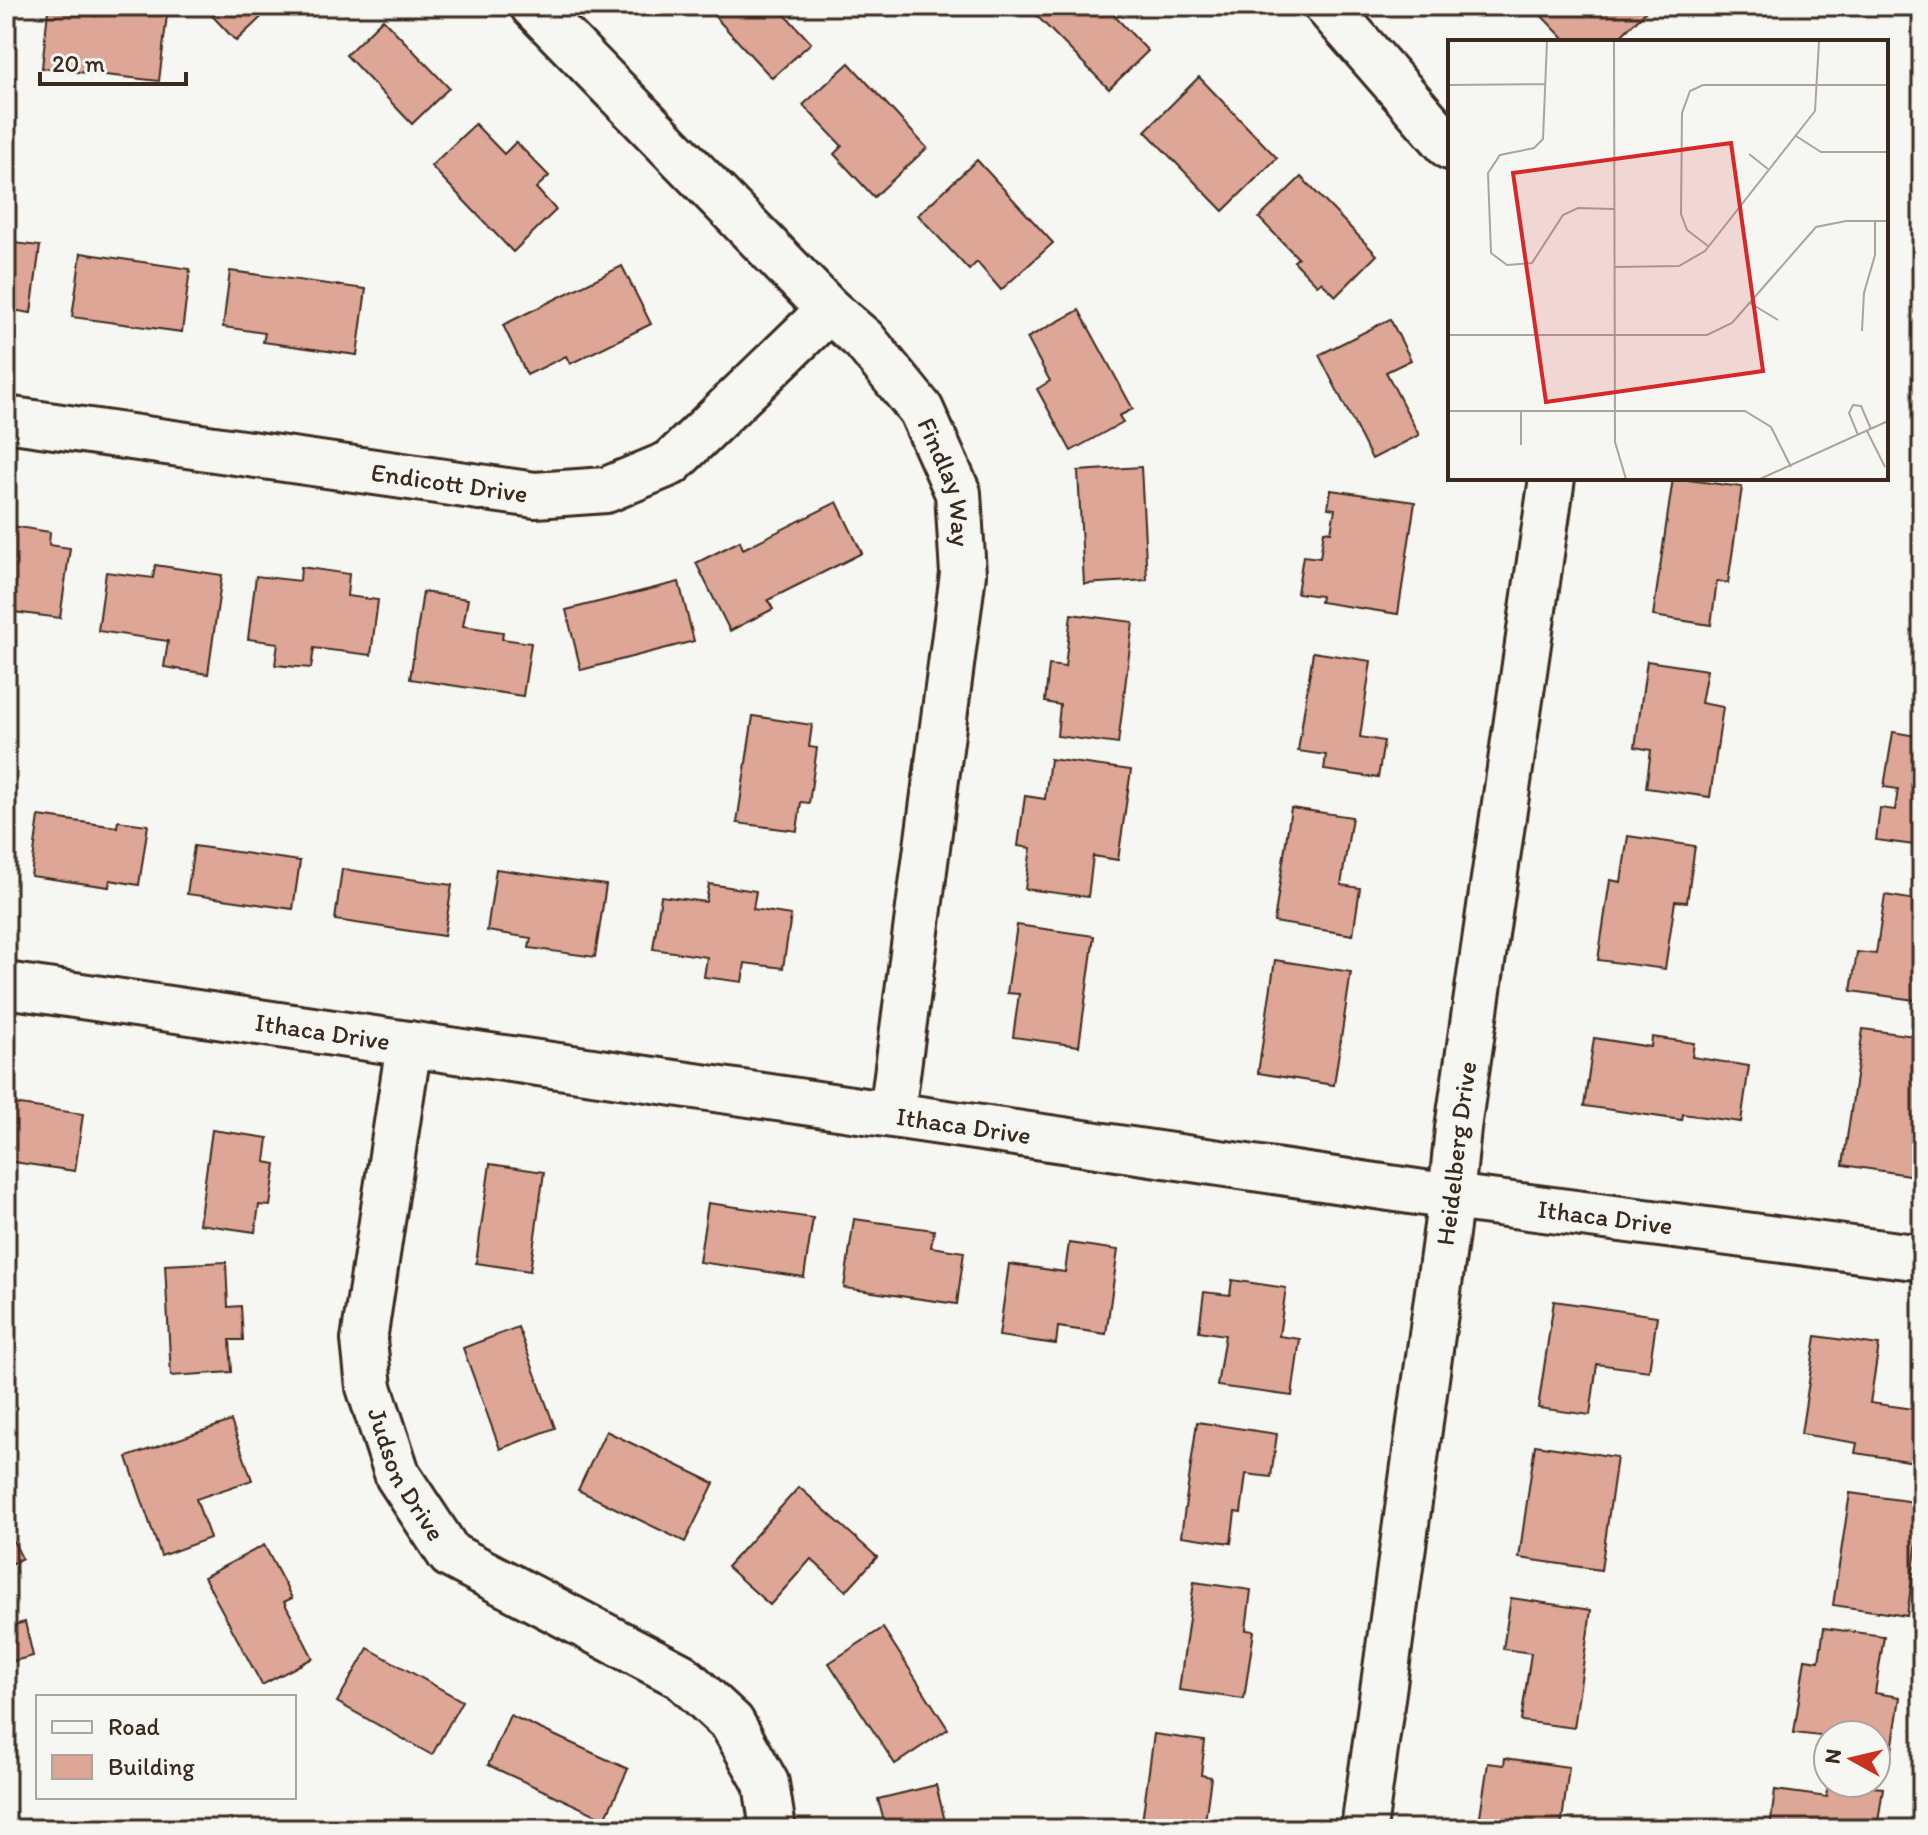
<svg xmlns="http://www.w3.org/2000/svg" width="1928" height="1835" viewBox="0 0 1928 1835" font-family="Itim,sans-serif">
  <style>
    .building { fill: #dea696; stroke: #3b2a1e; stroke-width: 2 }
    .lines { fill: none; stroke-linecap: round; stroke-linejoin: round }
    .minor-casing { stroke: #3b2a1e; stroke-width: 50 }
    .minor { stroke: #f6f6f2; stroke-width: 44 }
    .labels { text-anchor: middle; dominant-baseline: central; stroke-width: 6; stroke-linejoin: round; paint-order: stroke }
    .street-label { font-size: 26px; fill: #3b2a1e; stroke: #f6f6f2 }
    .inset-road { fill: none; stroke: #aba49d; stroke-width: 2 }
    .view { fill: #d62828; fill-opacity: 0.15; stroke: #d62828; stroke-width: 4 }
    .inset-edge { fill: none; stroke: #3b2a1e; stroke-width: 4 }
  </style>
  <rect width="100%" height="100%" fill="#f6f6f2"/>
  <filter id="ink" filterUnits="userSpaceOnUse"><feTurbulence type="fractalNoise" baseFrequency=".0125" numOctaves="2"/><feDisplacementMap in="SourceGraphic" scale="16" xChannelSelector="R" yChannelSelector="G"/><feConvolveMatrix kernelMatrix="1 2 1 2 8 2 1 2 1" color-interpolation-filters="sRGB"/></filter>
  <g filter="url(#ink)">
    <g class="building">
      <path d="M 203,6 L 273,6 L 236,41 Z"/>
      <path d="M 705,6 L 777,6 L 811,43 L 772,78 Z"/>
      <path d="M 1033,6 L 1105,6 L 1148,51 L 1109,89 L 1030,9 Z"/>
      <path d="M 1532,6 L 1651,6 L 1615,42 L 1567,42 Z"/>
      <path d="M 98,8 L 167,15 L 159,81 L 42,68 L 48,10 L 97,16 Z"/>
      <path d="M 383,19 L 449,88 L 412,124 L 346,55 Z"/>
      <path d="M 849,63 L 927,148 L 874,197 L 834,154 L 842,146 L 803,105 Z"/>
      <path d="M 1199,77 L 1277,158 L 1223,211 L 1145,131 Z"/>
      <path d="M 475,124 L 504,154 L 516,142 L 549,176 L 536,188 L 556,210 L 513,252 L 431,166 Z"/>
      <path d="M 977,160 L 1053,243 L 1001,290 L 977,262 L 969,270 L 918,215 Z"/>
      <path d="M 1301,177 L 1377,255 L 1336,296 L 1321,282 L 1317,285 L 1294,261 L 1298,258 L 1259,218 Z"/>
      <path d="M 6,242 L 40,246 L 31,313 L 6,309 Z"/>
      <path d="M 81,253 L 190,269 L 182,332 L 72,317 Z"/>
      <path d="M 622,266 L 651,324 L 570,364 L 566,356 L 527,375 L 503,325 Z"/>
      <path d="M 230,271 L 366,289 L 357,355 L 263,342 L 265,333 L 223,327 Z"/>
      <path d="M 1079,310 L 1133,409 L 1119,416 L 1123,422 L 1071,451 L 1037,389 L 1050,381 L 1027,338 Z"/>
      <path d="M 1390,319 L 1411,360 L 1386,372 L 1419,435 L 1372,459 L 1319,355 Z"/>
      <path d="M 1141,467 L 1147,580 L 1084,584 L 1078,471 Z"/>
      <path d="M 1673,478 L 1742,487 L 1728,583 L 1717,581 L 1711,625 L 1653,616 Z"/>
      <path d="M 1331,490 L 1415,502 L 1398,614 L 1320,602 L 1321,596 L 1297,593 L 1303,556 L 1320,558 L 1324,531 L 1331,532 L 1335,509 L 1328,508 Z"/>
      <path d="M 837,502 L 862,553 L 768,600 L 773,609 L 730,631 L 696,563 L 740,541 L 743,549 Z"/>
      <path d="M 6,525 L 50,532 L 49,545 L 70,548 L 60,618 L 6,611 Z"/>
      <path d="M 155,565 L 222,575 L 208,674 L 164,667 L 168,641 L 98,631 L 106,572 L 153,578 Z"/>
      <path d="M 301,567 L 349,574 L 347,596 L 378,600 L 371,655 L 314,648 L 311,668 L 275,665 L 278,643 L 248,639 L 256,576 L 300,581 Z"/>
      <path d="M 679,582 L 694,641 L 581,670 L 566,610 Z"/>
      <path d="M 423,592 L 468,599 L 463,626 L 503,632 L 502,639 L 531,643 L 523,696 L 410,679 Z"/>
      <path d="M 1071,614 L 1133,622 L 1118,744 L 1057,736 L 1060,705 L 1045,702 L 1049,665 L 1065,667 Z"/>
      <path d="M 1313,652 L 1371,661 L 1360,737 L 1384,741 L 1378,778 L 1324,770 L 1326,755 L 1298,751 Z"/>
      <path d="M 1647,661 L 1707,670 L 1701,703 L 1723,707 L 1710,797 L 1646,788 L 1651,750 L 1635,747 Z"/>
      <path d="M 753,716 L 812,725 L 809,747 L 817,748 L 809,803 L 801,802 L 797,831 L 737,823 Z"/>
      <path d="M 1893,732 L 1922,737 L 1922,846 L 1876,840 L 1880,808 L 1895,810 L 1898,789 L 1884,787 Z"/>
      <path d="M 1050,759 L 1131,770 L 1118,860 L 1093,856 L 1088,897 L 1025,889 L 1031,848 L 1018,846 L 1025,796 L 1045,799 Z"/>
      <path d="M 1291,808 L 1352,817 L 1341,885 L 1360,888 L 1353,935 L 1274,922 Z"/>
      <path d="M 39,816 L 117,827 L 118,821 L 148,825 L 139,885 L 110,880 L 109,887 L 31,876 Z"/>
      <path d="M 1628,836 L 1695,846 L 1687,902 L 1675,901 L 1665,969 L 1598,960 L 1610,880 L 1621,882 Z"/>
      <path d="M 194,846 L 300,861 L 293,909 L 187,894 Z"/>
      <path d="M 342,869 L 452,885 L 444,936 L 335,920 Z"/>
      <path d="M 496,869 L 606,885 L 595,957 L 529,948 L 531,938 L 487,931 Z"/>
      <path d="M 709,884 L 756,891 L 753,909 L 791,915 L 783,968 L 745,963 L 742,982 L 704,977 L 707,957 L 653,949 L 661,896 L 706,902 Z"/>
      <path d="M 1885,895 L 1922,901 L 1922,1001 L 1851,991 L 1857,952 L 1876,954 Z"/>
      <path d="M 1017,925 L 1094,936 L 1079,1046 L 1013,1037 L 1019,994 L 1007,993 Z"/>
      <path d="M 1275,960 L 1351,972 L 1334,1085 L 1258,1073 Z"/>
      <path d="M 1863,1029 L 1922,1037 L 1920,1120 L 1922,1120 L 1922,1177 L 1843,1165 Z"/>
      <path d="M 1652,1037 L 1694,1043 L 1692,1057 L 1749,1066 L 1741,1122 L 1683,1114 L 1682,1120 L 1584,1106 L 1594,1038 L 1651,1047 Z"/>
      <path d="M 6,1103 L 83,1114 L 75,1171 L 6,1161 Z"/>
      <path d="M 212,1130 L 268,1138 L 265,1162 L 276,1164 L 270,1206 L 259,1205 L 255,1232 L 199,1224 Z"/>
      <path d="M 490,1164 L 544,1172 L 530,1271 L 476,1263 Z"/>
      <path d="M 708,1203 L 813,1218 L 804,1277 L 699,1262 Z"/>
      <path d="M 854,1219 L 934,1230 L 931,1247 L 964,1252 L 957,1304 L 844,1288 Z"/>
      <path d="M 1069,1243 L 1118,1250 L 1106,1334 L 1058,1327 L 1056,1344 L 999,1336 L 1009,1264 L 1065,1272 Z"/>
      <path d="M 226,1262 L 228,1307 L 241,1306 L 243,1340 L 230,1340 L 232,1372 L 171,1376 L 165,1265 Z"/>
      <path d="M 1232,1280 L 1286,1288 L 1279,1336 L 1300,1339 L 1292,1396 L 1217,1386 L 1225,1335 L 1199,1331 L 1204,1292 L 1230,1295 Z"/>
      <path d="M 1554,1301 L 1657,1316 L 1649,1371 L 1597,1364 L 1590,1415 L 1538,1408 Z"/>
      <path d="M 518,1327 L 555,1428 L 500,1449 L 463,1348 Z"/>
      <path d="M 1816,1336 L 1879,1345 L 1870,1403 L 1922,1410 L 1922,1463 L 1855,1453 L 1857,1443 L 1801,1434 Z"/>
      <path d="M 231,1421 L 252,1480 L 196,1499 L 210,1538 L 161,1556 L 127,1457 Z"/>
      <path d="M 1197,1422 L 1277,1434 L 1271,1477 L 1246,1474 L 1241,1513 L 1235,1512 L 1231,1543 L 1181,1536 Z"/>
      <path d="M 606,1431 L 714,1483 L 685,1542 L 578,1490 Z"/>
      <path d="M 1535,1445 L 1617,1457 L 1601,1570 L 1519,1558 Z"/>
      <path d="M 799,1487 L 877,1557 L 846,1591 L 811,1559 L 770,1605 L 727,1567 Z"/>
      <path d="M 1850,1493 L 1922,1503 L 1907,1616 L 1833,1605 Z"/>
      <path d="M 6,1527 L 22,1558 L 6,1567 Z"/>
      <path d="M 264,1545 L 292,1598 L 284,1602 L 313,1658 L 262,1685 L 204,1577 Z"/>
      <path d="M 1194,1582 L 1251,1590 L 1246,1630 L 1254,1631 L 1244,1699 L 1179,1690 Z"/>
      <path d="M 1511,1598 L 1591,1610 L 1574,1728 L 1521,1721 L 1531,1653 L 1503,1649 Z"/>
      <path d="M 25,1622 L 33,1656 L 6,1663 L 6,1627 Z"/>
      <path d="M 883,1628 L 948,1729 L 895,1764 L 829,1663 Z"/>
      <path d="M 1824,1628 L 1884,1636 L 1875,1693 L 1900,1697 L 1892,1751 L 1876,1749 L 1876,1735 L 1828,1735 L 1828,1737 L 1794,1733 L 1805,1659 L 1819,1661 Z"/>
      <path d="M 368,1648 L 462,1701 L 432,1755 L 337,1702 Z"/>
      <path d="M 510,1715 L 628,1769 L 605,1819 L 488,1765 Z"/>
      <path d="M 1154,1734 L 1205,1741 L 1201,1775 L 1211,1777 L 1204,1829 L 1141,1829 Z"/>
      <path d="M 1505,1758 L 1569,1767 L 1561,1829 L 1478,1829 L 1488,1763 L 1504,1765 Z"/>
      <path d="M 1829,1783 L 1883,1788 L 1877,1829 L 1770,1829 L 1775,1790 L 1827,1797 Z"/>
      <path d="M 936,1785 L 947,1829 L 886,1829 L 878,1799 Z"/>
    </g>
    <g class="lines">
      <defs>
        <g id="minor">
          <path id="s1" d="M 533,6 L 829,310 L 864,340 L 921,410 L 958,493 L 963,574 L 892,1113"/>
          <path d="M 1327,6 L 1450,147"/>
          <path id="s2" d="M 6,419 L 535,495 L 606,490 L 671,463 L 829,310"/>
          <path id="s3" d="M 6,985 L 1451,1197 L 1922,1258"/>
          <path id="s4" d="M 409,1044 L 364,1340 L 369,1387 L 398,1476 L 450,1555 L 681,1676 L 732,1723 L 766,1783 L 773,1829"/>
          <path id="s5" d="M 1364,1829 L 1451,1197 L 1458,1128 L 1552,478"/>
        </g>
      </defs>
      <use href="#minor" class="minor-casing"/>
      <use href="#minor" class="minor"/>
    </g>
  </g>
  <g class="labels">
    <g class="street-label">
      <text stroke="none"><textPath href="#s2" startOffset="448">Endicott Drive</textPath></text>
      <text stroke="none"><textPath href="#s1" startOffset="638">Findlay Way</textPath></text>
      <text stroke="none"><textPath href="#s3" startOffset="320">Ithaca Drive</textPath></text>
      <text stroke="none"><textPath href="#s3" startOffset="968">Ithaca Drive</textPath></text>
      <text stroke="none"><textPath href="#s5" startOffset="682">Heidelberg Drive</textPath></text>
      <text stroke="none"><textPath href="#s3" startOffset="1616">Ithaca Drive</textPath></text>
      <text stroke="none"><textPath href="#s4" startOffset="442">Judson Drive</textPath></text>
    </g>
  </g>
  <g transform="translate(1448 40)">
    <rect width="440" height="440" fill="#f6f6f2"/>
    <path class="inset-road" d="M 99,1 L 95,99 L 86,108 L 52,115 L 40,133 L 43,213 L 59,225 L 84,223 L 115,175 L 130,168 L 166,169M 166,1 L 167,402 L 178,439M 0,45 L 98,44M 348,96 L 373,112 L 440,112M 301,114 L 320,129M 260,206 L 239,190 L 233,174 L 234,73 L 242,51 L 255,45 L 440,45M 166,227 L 231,226 L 257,211 L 367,71 L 371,1M 302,263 L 330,280M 414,291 L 416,253 L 427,215 L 427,181M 0,295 L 259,295 L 284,283 L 368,187 L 398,181 L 440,181M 0,371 L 297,371 L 323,387 L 343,427M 73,371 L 73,405M 419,391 L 437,427M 410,395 L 401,373 L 405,365 L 413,366 L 423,389M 312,439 L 440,381"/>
    <path class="view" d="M 283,103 L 315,331 L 98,362 L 65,133 Z"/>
    <rect width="440" height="440" class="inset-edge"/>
  </g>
  <rect width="1928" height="1835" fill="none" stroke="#f6f6f2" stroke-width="32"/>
  <rect x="16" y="16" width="1896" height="1803" fill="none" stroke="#3b2a1e" stroke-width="3" filter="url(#ink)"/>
  <rect x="36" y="1695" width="260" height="104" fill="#f6f6f2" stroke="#aba49d" stroke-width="2"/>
  <rect x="52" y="1721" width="40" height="12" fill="#f6f6f2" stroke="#aba49d" stroke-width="2"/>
  <text x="108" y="1735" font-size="24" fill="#3b2a1e">Road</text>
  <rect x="52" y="1755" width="40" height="24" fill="#dea696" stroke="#aba49d" stroke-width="2"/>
  <text x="108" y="1775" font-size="24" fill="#3b2a1e">Building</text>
  <g transform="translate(1852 1759) rotate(278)"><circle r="38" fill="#f6f6f2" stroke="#aba49d" stroke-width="2"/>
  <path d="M0-6L14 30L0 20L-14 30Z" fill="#c8321e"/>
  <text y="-12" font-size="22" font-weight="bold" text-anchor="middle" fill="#3b2a1e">N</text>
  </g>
  <path d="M40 72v12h146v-12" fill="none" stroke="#3b2a1e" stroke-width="4"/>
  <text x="52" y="72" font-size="24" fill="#3b2a1e" stroke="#f6f6f2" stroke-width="6" paint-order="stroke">20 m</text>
</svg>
